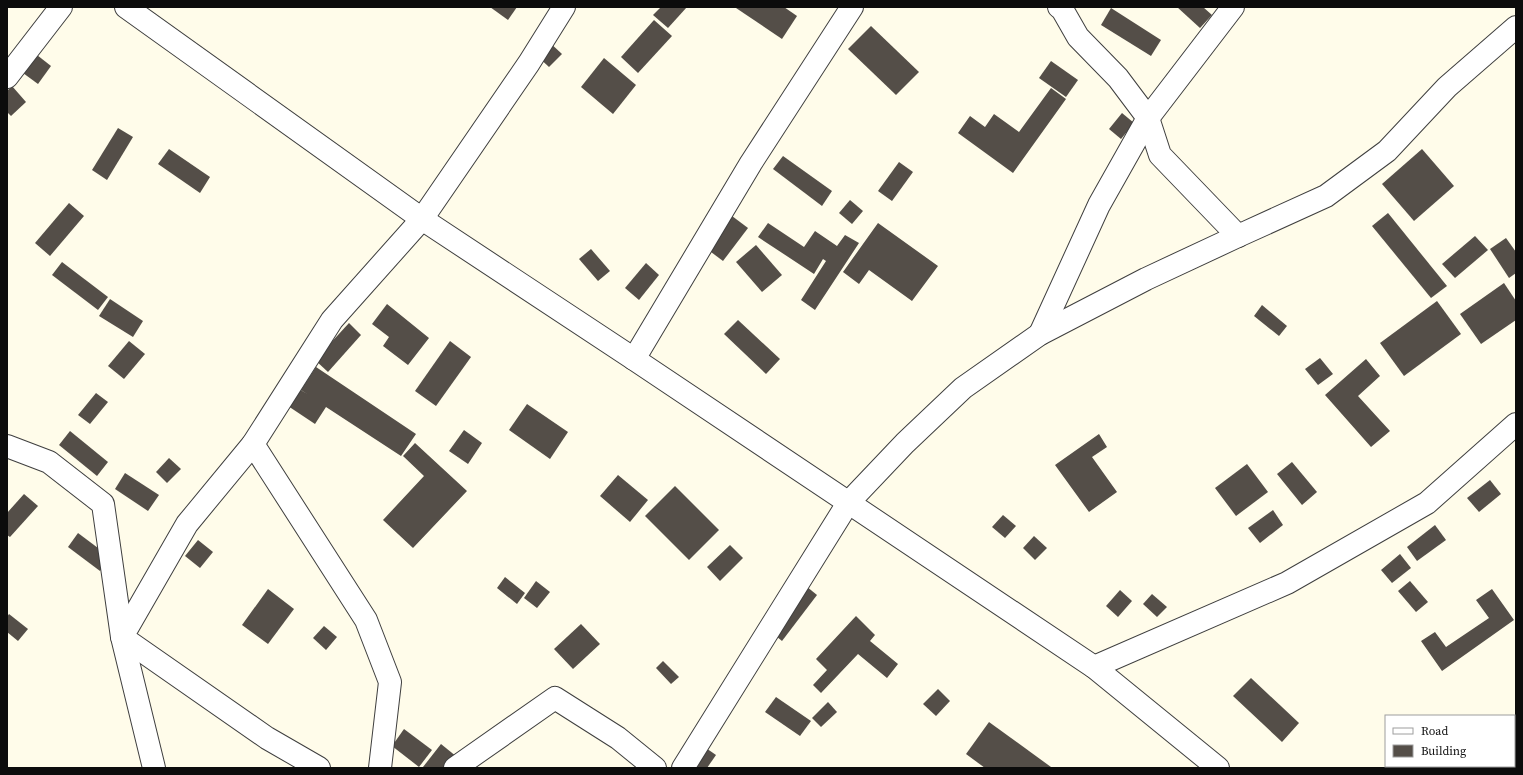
<svg xmlns="http://www.w3.org/2000/svg" width="1523" height="775" viewBox="0 0 1523 775" font-family="'Source Serif 4',serif">
  <style>
    .building { fill: #544e48 }
    .lines { fill: none; stroke-linecap: round; stroke-linejoin: round }
    .street-casing { stroke: #3f3f3f; stroke-width: 24 }
    .street { stroke: #fff; stroke-width: 22 }
  </style>
  <rect width="100%" height="100%" fill="#fffcea"/>
  <g class="building">
    <path d="M 490,7 L 517,7 L 508,20 Z"/>
    <path d="M 661,7 L 687,7 L 668,28 L 653,15 Z"/>
    <path d="M 737,7 L 784,7 L 797,16 L 782,39 L 736,8 Z"/>
    <path d="M 1177,7 L 1203,7 L 1212,15 L 1200,28 Z"/>
    <path d="M 1111,8 L 1161,40 L 1151,56 L 1101,25 Z"/>
    <path d="M 654,20 L 672,36 L 638,73 L 621,57 Z"/>
    <path d="M 871,26 L 919,72 L 896,95 L 848,49 Z"/>
    <path d="M 548,41 L 562,54 L 549,67 L 535,54 Z"/>
    <path d="M 37,55 L 51,66 L 38,84 L 23,73 Z"/>
    <path d="M 604,58 L 636,85 L 613,114 L 581,87 Z"/>
    <path d="M 1051,61 L 1078,80 L 1066,97 L 1039,78 Z"/>
    <path d="M 12,86 L 26,102 L 11,116 L 7,112 L 7,91 Z"/>
    <path d="M 1051,88 L 1066,99 L 1013,173 L 958,133 L 970,116 L 985,127 L 994,114 L 1019,132 Z"/>
    <path d="M 1122,113 L 1134,123 L 1121,139 L 1109,129 Z"/>
    <path d="M 118,128 L 133,137 L 107,180 L 92,170 Z"/>
    <path d="M 169,149 L 210,177 L 200,193 L 158,164 Z"/>
    <path d="M 1422,149 L 1454,186 L 1414,221 L 1382,184 Z"/>
    <path d="M 783,156 L 832,191 L 822,206 L 773,169 Z"/>
    <path d="M 899,162 L 913,172 L 892,201 L 878,191 Z"/>
    <path d="M 850,200 L 863,211 L 852,224 L 839,213 Z"/>
    <path d="M 69,203 L 84,216 L 50,256 L 35,243 Z"/>
    <path d="M 1388,213 L 1447,286 L 1431,298 L 1372,226 Z"/>
    <path d="M 732,216 L 748,228 L 723,261 L 707,249 Z"/>
    <path d="M 768,223 L 804,247 L 815,231 L 837,246 L 845,235 L 859,243 L 815,310 L 801,300 L 826,261 L 823,259 L 814,274 L 758,237 Z"/>
    <path d="M 878,223 L 938,266 L 912,301 L 869,270 L 859,284 L 843,272 Z"/>
    <path d="M 1475,236 L 1488,250 L 1455,278 L 1442,264 Z"/>
    <path d="M 1506,238 L 1516,252 L 1516,273 L 1509,278 L 1490,249 Z"/>
    <path d="M 756,245 L 782,275 L 762,292 L 736,262 Z"/>
    <path d="M 591,249 L 610,271 L 598,281 L 579,259 Z"/>
    <path d="M 62,262 L 108,297 L 98,310 L 52,275 Z"/>
    <path d="M 646,263 L 659,275 L 639,300 L 625,288 Z"/>
    <path d="M 1504,283 L 1516,301 L 1516,320 L 1481,344 L 1460,314 Z"/>
    <path d="M 110,299 L 143,321 L 133,337 L 99,316 Z"/>
    <path d="M 1437,301 L 1461,334 L 1404,376 L 1380,343 Z"/>
    <path d="M 387,304 L 429,338 L 408,365 L 383,346 L 389,337 L 372,324 Z"/>
    <path d="M 1262,305 L 1287,326 L 1279,336 L 1254,316 Z"/>
    <path d="M 738,320 L 780,359 L 766,374 L 724,334 Z"/>
    <path d="M 349,323 L 361,335 L 328,372 L 315,360 Z"/>
    <path d="M 129,341 L 145,354 L 124,379 L 108,366 Z"/>
    <path d="M 450,341 L 471,357 L 436,406 L 415,391 Z"/>
    <path d="M 1320,358 L 1333,374 L 1318,385 L 1305,369 Z"/>
    <path d="M 1366,359 L 1380,376 L 1358,396 L 1390,431 L 1371,447 L 1325,395 Z"/>
    <path d="M 316,367 L 416,434 L 401,456 L 326,407 L 315,424 L 288,406 L 299,389 L 307,394 L 301,390 Z"/>
    <path d="M 96,393 L 108,402 L 90,424 L 78,415 Z"/>
    <path d="M 527,404 L 568,432 L 550,459 L 509,430 Z"/>
    <path d="M 464,430 L 482,443 L 468,464 L 449,451 Z"/>
    <path d="M 70,431 L 108,462 L 97,476 L 59,445 Z"/>
    <path d="M 1099,434 L 1107,447 L 1092,457 L 1117,492 L 1089,512 L 1055,465 Z"/>
    <path d="M 415,443 L 467,491 L 413,548 L 383,520 L 424,476 L 403,456 Z"/>
    <path d="M 169,458 L 181,469 L 167,483 L 156,472 Z"/>
    <path d="M 1292,462 L 1317,492 L 1302,505 L 1277,474 Z"/>
    <path d="M 1247,464 L 1268,492 L 1236,516 L 1215,488 Z"/>
    <path d="M 125,473 L 159,495 L 148,511 L 115,489 Z"/>
    <path d="M 618,475 L 648,500 L 630,522 L 600,496 Z"/>
    <path d="M 1490,480 L 1501,494 L 1479,512 L 1467,498 Z"/>
    <path d="M 675,486 L 719,530 L 689,560 L 645,516 Z"/>
    <path d="M 24,494 L 38,506 L 10,537 L 7,535 L 7,513 Z"/>
    <path d="M 1273,510 L 1283,525 L 1260,543 L 1248,528 Z"/>
    <path d="M 1003,515 L 1016,526 L 1005,538 L 992,527 Z"/>
    <path d="M 1435,525 L 1446,540 L 1417,561 L 1407,547 Z"/>
    <path d="M 78,533 L 110,557 L 100,571 L 68,547 Z"/>
    <path d="M 1034,536 L 1047,548 L 1035,560 L 1023,548 Z"/>
    <path d="M 198,540 L 213,552 L 200,568 L 185,556 Z"/>
    <path d="M 730,545 L 743,558 L 720,581 L 707,567 Z"/>
    <path d="M 1400,554 L 1411,568 L 1392,583 L 1381,570 Z"/>
    <path d="M 505,577 L 525,593 L 517,604 L 497,588 Z"/>
    <path d="M 536,581 L 550,592 L 537,608 L 524,598 Z"/>
    <path d="M 1410,581 L 1428,602 L 1416,612 L 1398,591 Z"/>
    <path d="M 801,582 L 817,595 L 782,641 L 765,627 Z"/>
    <path d="M 268,589 L 294,609 L 268,644 L 242,625 Z"/>
    <path d="M 1492,589 L 1514,620 L 1442,671 L 1421,641 L 1435,632 L 1446,647 L 1489,618 L 1476,600 Z"/>
    <path d="M 1120,590 L 1132,601 L 1118,617 L 1106,606 Z"/>
    <path d="M 1152,594 L 1167,607 L 1157,617 L 1143,604 Z"/>
    <path d="M 9,614 L 28,629 L 18,641 L 7,632 L 7,617 Z"/>
    <path d="M 856,616 L 875,635 L 870,641 L 898,664 L 887,678 L 858,654 L 821,693 L 813,685 L 827,670 L 816,659 Z"/>
    <path d="M 581,624 L 600,644 L 573,669 L 554,649 Z"/>
    <path d="M 324,626 L 337,637 L 326,650 L 313,638 Z"/>
    <path d="M 663,661 L 679,677 L 671,684 L 656,668 Z"/>
    <path d="M 1251,678 L 1299,723 L 1282,742 L 1233,696 Z"/>
    <path d="M 938,689 L 950,701 L 936,716 L 923,704 Z"/>
    <path d="M 776,697 L 811,721 L 800,736 L 765,712 Z"/>
    <path d="M 828,702 L 837,712 L 821,727 L 812,718 Z"/>
    <path d="M 989,722 L 1051,767 L 1050,768 L 985,768 L 966,754 Z"/>
    <path d="M 404,729 L 432,750 L 419,767 L 392,746 Z"/>
    <path d="M 441,744 L 457,757 L 448,768 L 424,768 L 423,767 Z"/>
    <path d="M 703,746 L 716,755 L 707,768 L 695,768 Z"/>
  </g>
  <g class="lines">
    <defs>
      <g id="street">
        <path d="M 126,7 L 422,219 L 634,359 L 1094,667 L 1218,768"/>
        <path d="M 1059,7 L 1062,9 L 1078,37 L 1118,78 L 1148,118 L 1160,155 L 1238,236"/>
        <path d="M 7,77 L 61,7"/>
        <path d="M 1040,334 L 1099,205 L 1148,118 L 1233,7"/>
        <path d="M 634,359 L 751,163 L 852,7"/>
        <path d="M 253,444 L 366,620 L 390,682 L 380,768"/>
        <path d="M 7,446 L 49,462 L 103,504 L 122,637 L 154,768"/>
        <path d="M 1094,667 L 1287,583 L 1427,503 L 1516,424"/>
        <path d="M 319,768 L 267,738 L 122,637 L 187,524 L 253,444 L 332,320 L 422,219 L 529,63 L 564,7"/>
        <path d="M 455,768 L 555,698 L 618,738 L 655,768"/>
        <path d="M 683,768 L 848,503 L 905,443 L 963,388 L 1040,334 L 1146,279 L 1238,236 L 1326,196 L 1387,151 L 1447,87 L 1516,27"/>
      </g>
    </defs>
    <use href="#street" class="street-casing"/>
    <use href="#street" class="street"/>
  </g>
  <rect width="1523" height="775" fill="none" stroke="#0c0c0c" stroke-width="16"/>
  <rect x="1385" y="715" width="130" height="52" fill="#ffffff" stroke="#9e9e9e"/>
  <rect x="1393" y="728" width="20" height="6" fill="#ffffff" stroke="#9e9e9e"/>
  <text x="1421" y="735" font-size="12" fill="#0c0c0c">Road</text>
  <rect x="1393" y="745" width="20" height="12" fill="#544e48" stroke="#9e9e9e"/>
  <text x="1421" y="755" font-size="12" fill="#0c0c0c">Building</text>
</svg>
